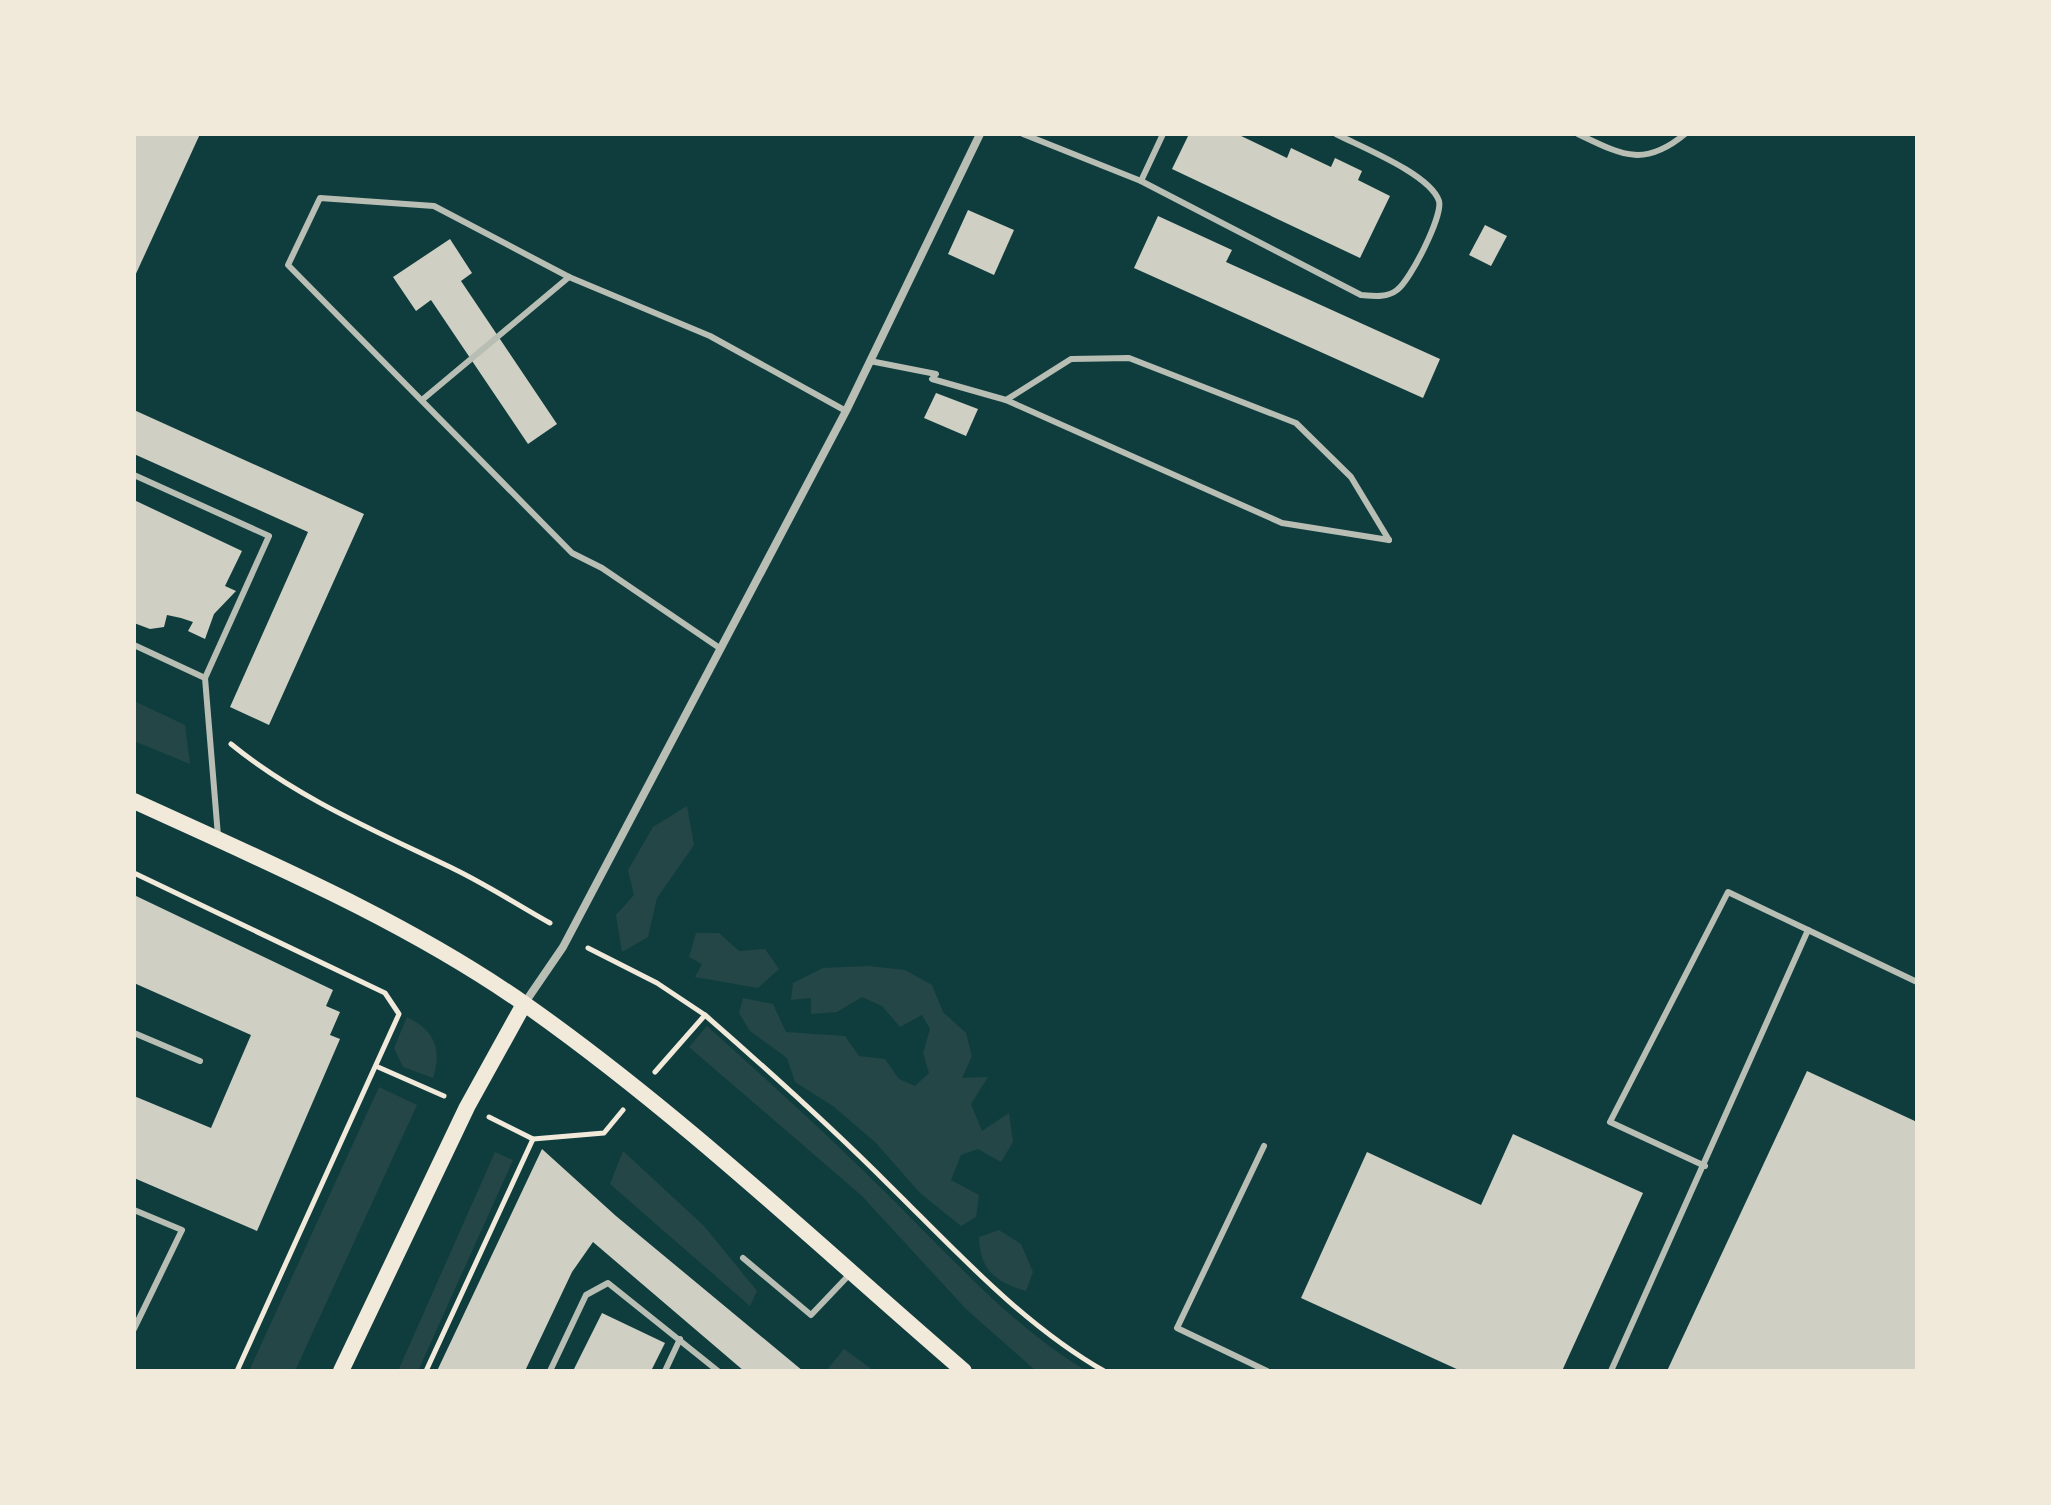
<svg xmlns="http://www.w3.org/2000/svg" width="2051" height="1505" viewBox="0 0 2051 1505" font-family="Barlow,sans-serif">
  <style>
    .green { fill: #244646 }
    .building { fill: #cfcfc3 }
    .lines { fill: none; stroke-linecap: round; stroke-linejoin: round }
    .path { stroke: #f1e9da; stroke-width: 5 }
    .service { stroke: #b8beb3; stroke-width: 6 }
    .minor { stroke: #b8beb3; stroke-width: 8 }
    .secondary { stroke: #f1e9da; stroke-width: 16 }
  </style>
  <rect width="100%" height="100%" fill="#0f3d3e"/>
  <g class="green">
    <path d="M 134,701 L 185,725 L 190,764 L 134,741 Z"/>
    <path d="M 687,806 L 694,845 L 657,898 L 648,937 L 622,952 L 616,915 L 634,895 L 628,870 L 653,827 Z"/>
    <path d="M 696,933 L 719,933 L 739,951 L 765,949 L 779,969 L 758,988 L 695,977 L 702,964 L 689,957 Z"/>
    <path d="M 868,966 L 905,970 L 932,985 L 943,1012 L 966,1033 L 972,1056 L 962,1078 L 988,1077 L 971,1104 L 982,1131 L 1009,1113 L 1013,1142 L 1001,1162 L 978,1149 L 961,1155 L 951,1180 L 979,1195 L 976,1217 L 961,1226 L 920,1193 L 875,1142 L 833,1106 L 795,1082 L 787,1058 L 750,1031 L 739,1013 L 743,998 L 773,1004 L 786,1032 L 845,1036 L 859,1056 L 885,1059 L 899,1079 L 915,1086 L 929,1073 L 923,1053 L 930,1029 L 922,1015 L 900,1027 L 882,1006 L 862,997 L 837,1012 L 811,1014 L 811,998 L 791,1000 L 793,983 L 823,968 Z"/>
    <path d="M 407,1017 C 435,1031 442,1049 433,1078 L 403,1067 L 394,1048 Z"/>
    <path d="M 707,1026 C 769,1082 831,1138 890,1197 C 951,1257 1012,1327 1087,1371 L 1036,1371 L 966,1309 L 862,1196 L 689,1047 Z"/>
    <path d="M 379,1087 L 417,1105 L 295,1371 L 249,1371 Z"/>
    <path d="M 623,1151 L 704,1226 L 757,1291 L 750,1306 L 610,1184 Z"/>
    <path d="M 495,1152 L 513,1160 L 418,1371 L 398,1371 Z"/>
    <path d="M 999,1230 L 1021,1244 L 1033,1272 L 1026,1291 C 996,1282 980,1271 979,1237 Z"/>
    <path d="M 844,1349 L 874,1371 L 826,1371 Z"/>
  </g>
  <g class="building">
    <path d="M 134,134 L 200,134 L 134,278 Z"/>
    <path d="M 1189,134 L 1237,134 L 1287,158 L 1291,148 L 1331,167 L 1335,158 L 1362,171 L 1358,180 L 1390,196 L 1360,258 L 1172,169 Z"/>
    <path d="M 968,210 L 1014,230 L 994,275 L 948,254 Z"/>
    <path d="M 1158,216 L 1232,250 L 1226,262 L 1440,359 L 1423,398 L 1134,268 Z"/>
    <path d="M 1485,225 L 1507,236 L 1491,266 L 1469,255 Z"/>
    <path d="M 450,239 L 472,273 L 461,281 L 557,424 L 528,444 L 431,300 L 416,311 L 393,277 Z"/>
    <path d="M 936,393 L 978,409 L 966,436 L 924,418 Z"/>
    <path d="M 134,410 L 364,514 L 269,725 L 230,707 L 308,532 L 134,454 Z"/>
    <path d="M 134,500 L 242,551 L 225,586 L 236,591 L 214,614 L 205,639 L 188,631 L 193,622 L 181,618 L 167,615 L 164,627 L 150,629 L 134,623 Z"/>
    <path d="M 134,895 L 333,990 L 326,1006 L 340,1012 L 330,1035 L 340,1039 L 257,1231 L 134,1178 L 134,1096 L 211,1128 L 251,1035 L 134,983 Z"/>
    <path d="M 1807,1071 L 1917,1122 L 1917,1371 L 1667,1371 Z"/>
    <path d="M 1513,1134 L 1643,1193 L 1562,1371 L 1461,1371 L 1301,1298 L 1367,1152 L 1481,1205 Z"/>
    <path d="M 542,1149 L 616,1216 L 803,1371 L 744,1371 L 593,1242 L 572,1272 L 525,1371 L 437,1371 Z"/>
    <path d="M 602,1313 L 665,1343 L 651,1371 L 573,1371 Z"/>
  </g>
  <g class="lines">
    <g class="path">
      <path d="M 231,744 C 297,798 378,832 454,869 C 487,885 518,905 550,923"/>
      <path d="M 134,873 L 385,993 L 399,1014 L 237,1371"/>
      <path d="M 588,948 L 657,983 L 705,1015"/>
      <path d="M 378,1067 L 444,1096"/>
      <path d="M 655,1072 L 705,1015 C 768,1070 829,1125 888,1184 C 955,1250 1022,1324 1104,1371"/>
      <path d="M 489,1117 L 533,1139 L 604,1133 L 623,1110"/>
      <path d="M 426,1371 L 533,1139"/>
    </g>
    <g class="service">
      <path d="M 1023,134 L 1141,181 L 1361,295 C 1373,296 1387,298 1397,290 C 1410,281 1443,216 1439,201 C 1430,174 1361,147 1336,134"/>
      <path d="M 1578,134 C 1622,155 1644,168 1685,134"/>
      <path d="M 1141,181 L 1163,134"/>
      <path d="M 870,361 L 936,374 L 932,379 L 1006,400 L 1282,523 L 1389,540"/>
      <path d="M 422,400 L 569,277"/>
      <path d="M 1006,400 L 1071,359 L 1129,358 L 1296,423 L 1351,477 L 1389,540"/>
      <path d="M 134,475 L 269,536 L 205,678"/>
      <path d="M 134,645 L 205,678 L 218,836"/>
      <path d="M 721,649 L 602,568 L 572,553 L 288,265 L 320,198 L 434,206 L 569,277 L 710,336 L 846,411"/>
      <path d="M 134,1033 L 200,1061"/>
      <path d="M 1264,1146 L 1177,1328 L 1267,1371"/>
      <path d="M 1705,1166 L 1610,1122 L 1728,892 L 1808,930"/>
      <path d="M 134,1210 L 182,1230 L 134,1329"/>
      <path d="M 743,1258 L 811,1315 L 849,1275"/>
      <path d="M 550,1371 L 586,1295 L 608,1283 L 718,1371"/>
      <path d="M 665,1371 L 680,1339"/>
      <path d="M 1611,1371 L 1808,930 L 1917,982"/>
    </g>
    <path class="minor" d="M 524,1004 L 563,947 L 846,411 L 980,134"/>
    <g class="secondary">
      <path d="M 134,801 C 267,862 406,921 526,1005 C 682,1115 820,1247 964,1371"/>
      <path d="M 341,1371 L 467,1107 L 524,1004"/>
    </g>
  </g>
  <rect width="2051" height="1505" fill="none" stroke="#f1e9da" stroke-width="272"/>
</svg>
